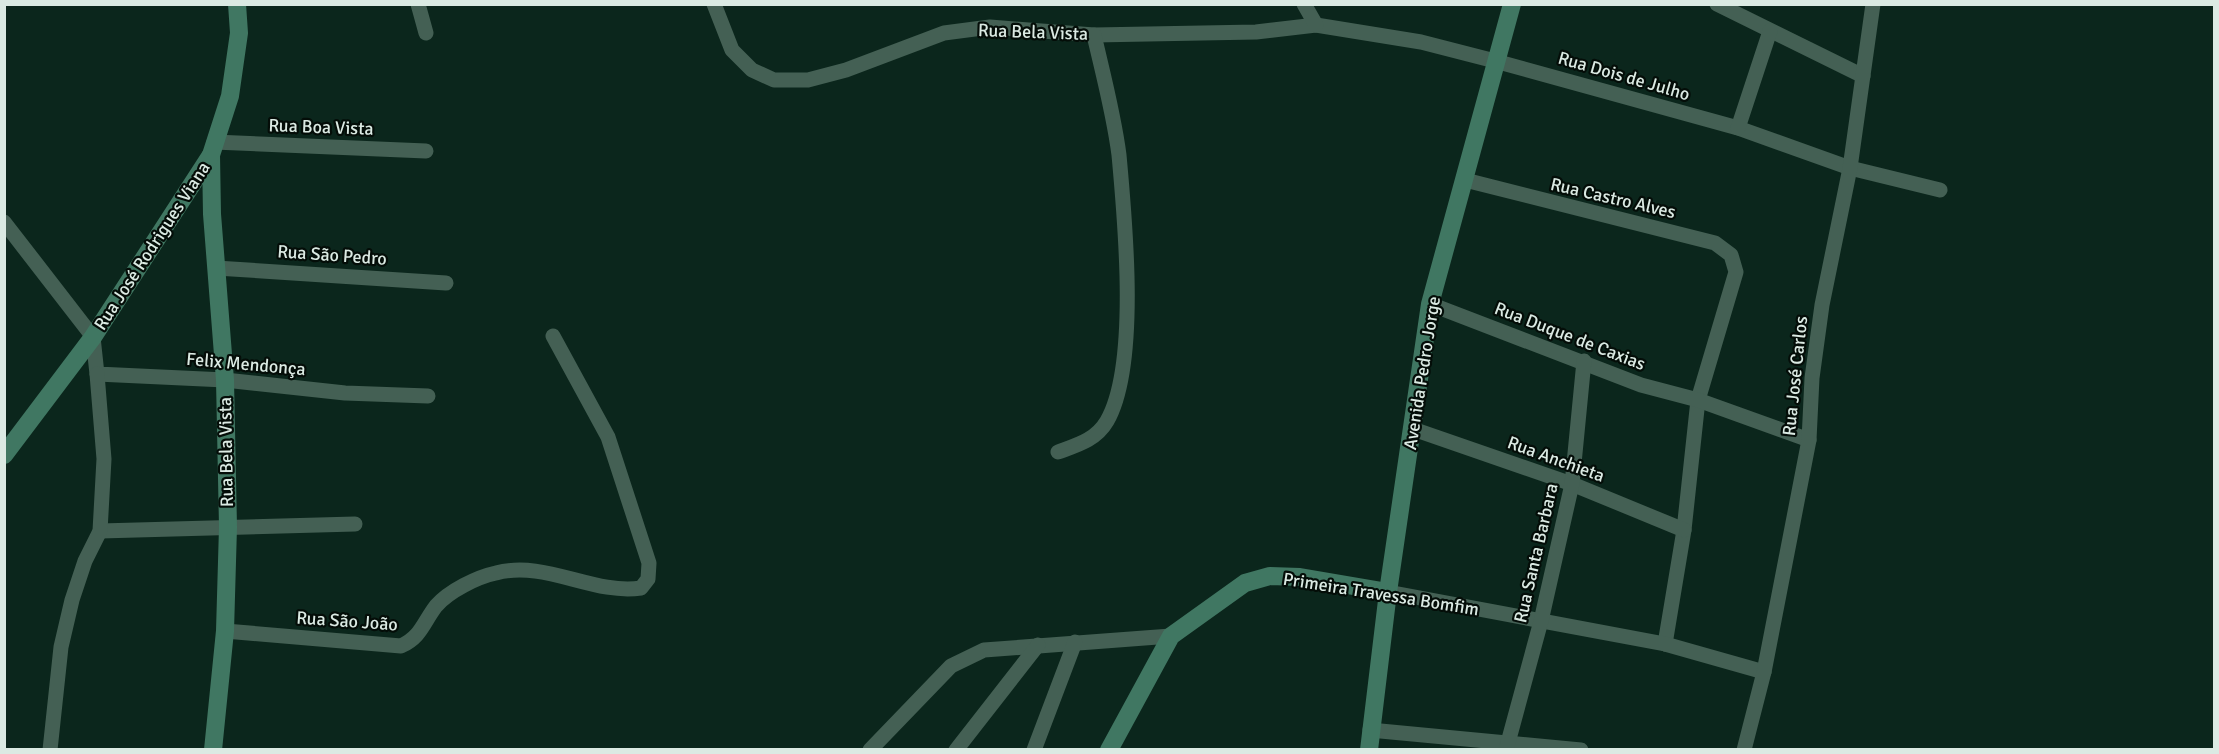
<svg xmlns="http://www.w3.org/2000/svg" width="2219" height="754" viewBox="0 0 2219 754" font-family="Signika,sans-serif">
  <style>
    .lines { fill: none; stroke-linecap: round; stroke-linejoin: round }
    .street { stroke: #446054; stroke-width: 15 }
    .secondary { stroke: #407762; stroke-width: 18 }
    .labels { text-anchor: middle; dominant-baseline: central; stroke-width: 4.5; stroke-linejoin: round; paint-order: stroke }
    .street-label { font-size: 18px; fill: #dbeae3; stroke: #040d08 }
  </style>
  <rect width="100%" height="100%" fill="#0b261c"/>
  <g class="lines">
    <g class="street">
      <path d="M 418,4 L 426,33"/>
      <path d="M 714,4 L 732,50 L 752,70 L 774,80 L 808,80 L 846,70 L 944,33 L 990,27 L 1094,35 L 1256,32 L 1316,25 L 1421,42 L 1495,61 L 1738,128 L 1850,168 L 1940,190"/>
      <path d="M 1304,4 L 1316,25"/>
      <path d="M 1717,4 L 1863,76"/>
      <path d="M 1738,128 L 1770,31"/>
      <path d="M 214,142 L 426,151"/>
      <path d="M 1465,180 L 1715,243 L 1731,255 L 1736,272 L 1698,400 L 1684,530 L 1665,644"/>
      <path d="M 4,222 L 93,337 L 97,374 L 225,380 L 345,393 L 428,396"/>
      <path d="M 216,268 L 446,283"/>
      <path d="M 1430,304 L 1641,385 L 1698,400 L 1809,440"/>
      <path d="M 1413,429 L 1572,484 L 1684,530"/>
      <path d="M 1058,452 C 1077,445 1096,440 1107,421 C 1139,365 1125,221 1119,155 C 1114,115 1103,74 1094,35"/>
      <path d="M 100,531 L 355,524"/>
      <path d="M 1388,592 L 1665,644 L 1764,672"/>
      <path d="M 225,631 L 401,646 C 421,637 423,623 436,606 C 449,591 477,577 496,573 C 546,560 592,595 641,588 L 648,579 L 649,563 L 608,437 L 553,336"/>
      <path d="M 1370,730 L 1581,750"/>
      <path d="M 50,750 L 61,647 L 72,600 L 85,561 L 100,531 L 104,459 L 97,374"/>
      <path d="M 870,750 L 951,666 L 984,650 L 1171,636"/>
      <path d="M 956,750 L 1038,645"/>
      <path d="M 1034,750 L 1075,642"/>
      <path d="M 1506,750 L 1541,621 L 1572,484 L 1584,361"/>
      <path d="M 1744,750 L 1764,672 L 1809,440 L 1812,378 L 1822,305 L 1850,168 L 1873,4"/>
    </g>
    <g class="secondary">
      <path d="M 211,155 L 212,214 L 225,380 L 228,527 L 225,631 L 213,750"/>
      <path d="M 4,455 L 93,337 L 211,155 L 230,96 L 239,33 L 237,4"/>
      <path d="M 1109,750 L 1171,636 L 1245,583 L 1270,576 L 1300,577 L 1388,592"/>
      <path d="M 1369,750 L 1388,592 L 1430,304 L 1512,4"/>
    </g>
  </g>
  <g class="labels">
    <g class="street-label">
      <text transform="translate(1033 32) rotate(2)">Rua Bela Vista</text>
      <text transform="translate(1624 76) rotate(16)">Rua Dois de Julho</text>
      <text transform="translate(321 127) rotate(2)">Rua Boa Vista</text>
      <text transform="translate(1613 198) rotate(13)">Rua Castro Alves</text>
      <text transform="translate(152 246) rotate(-57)">Rua José Rodrigues Viana</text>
      <text transform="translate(332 255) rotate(4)">Rua São Pedro</text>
      <text transform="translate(1570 336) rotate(21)">Rua Duque de Caxias</text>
      <text transform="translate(246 364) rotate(5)">Felix Mendonça</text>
      <text transform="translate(1422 373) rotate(-81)">Avenida Pedro Jorge</text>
      <text transform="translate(1795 376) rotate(-84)">Rua José Carlos</text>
      <text transform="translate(226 452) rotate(-91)">Rua Bela Vista</text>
      <text transform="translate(1556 459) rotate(20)">Rua Anchieta</text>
      <text transform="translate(1536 553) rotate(-77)">Rua Santa Barbara</text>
      <text transform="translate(1381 594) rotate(9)">Primeira Travessa Bomfim</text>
      <text transform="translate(347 621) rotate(4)">Rua São João</text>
    </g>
  </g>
  <rect width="2219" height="754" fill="none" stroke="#dbeae3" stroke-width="12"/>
</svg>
